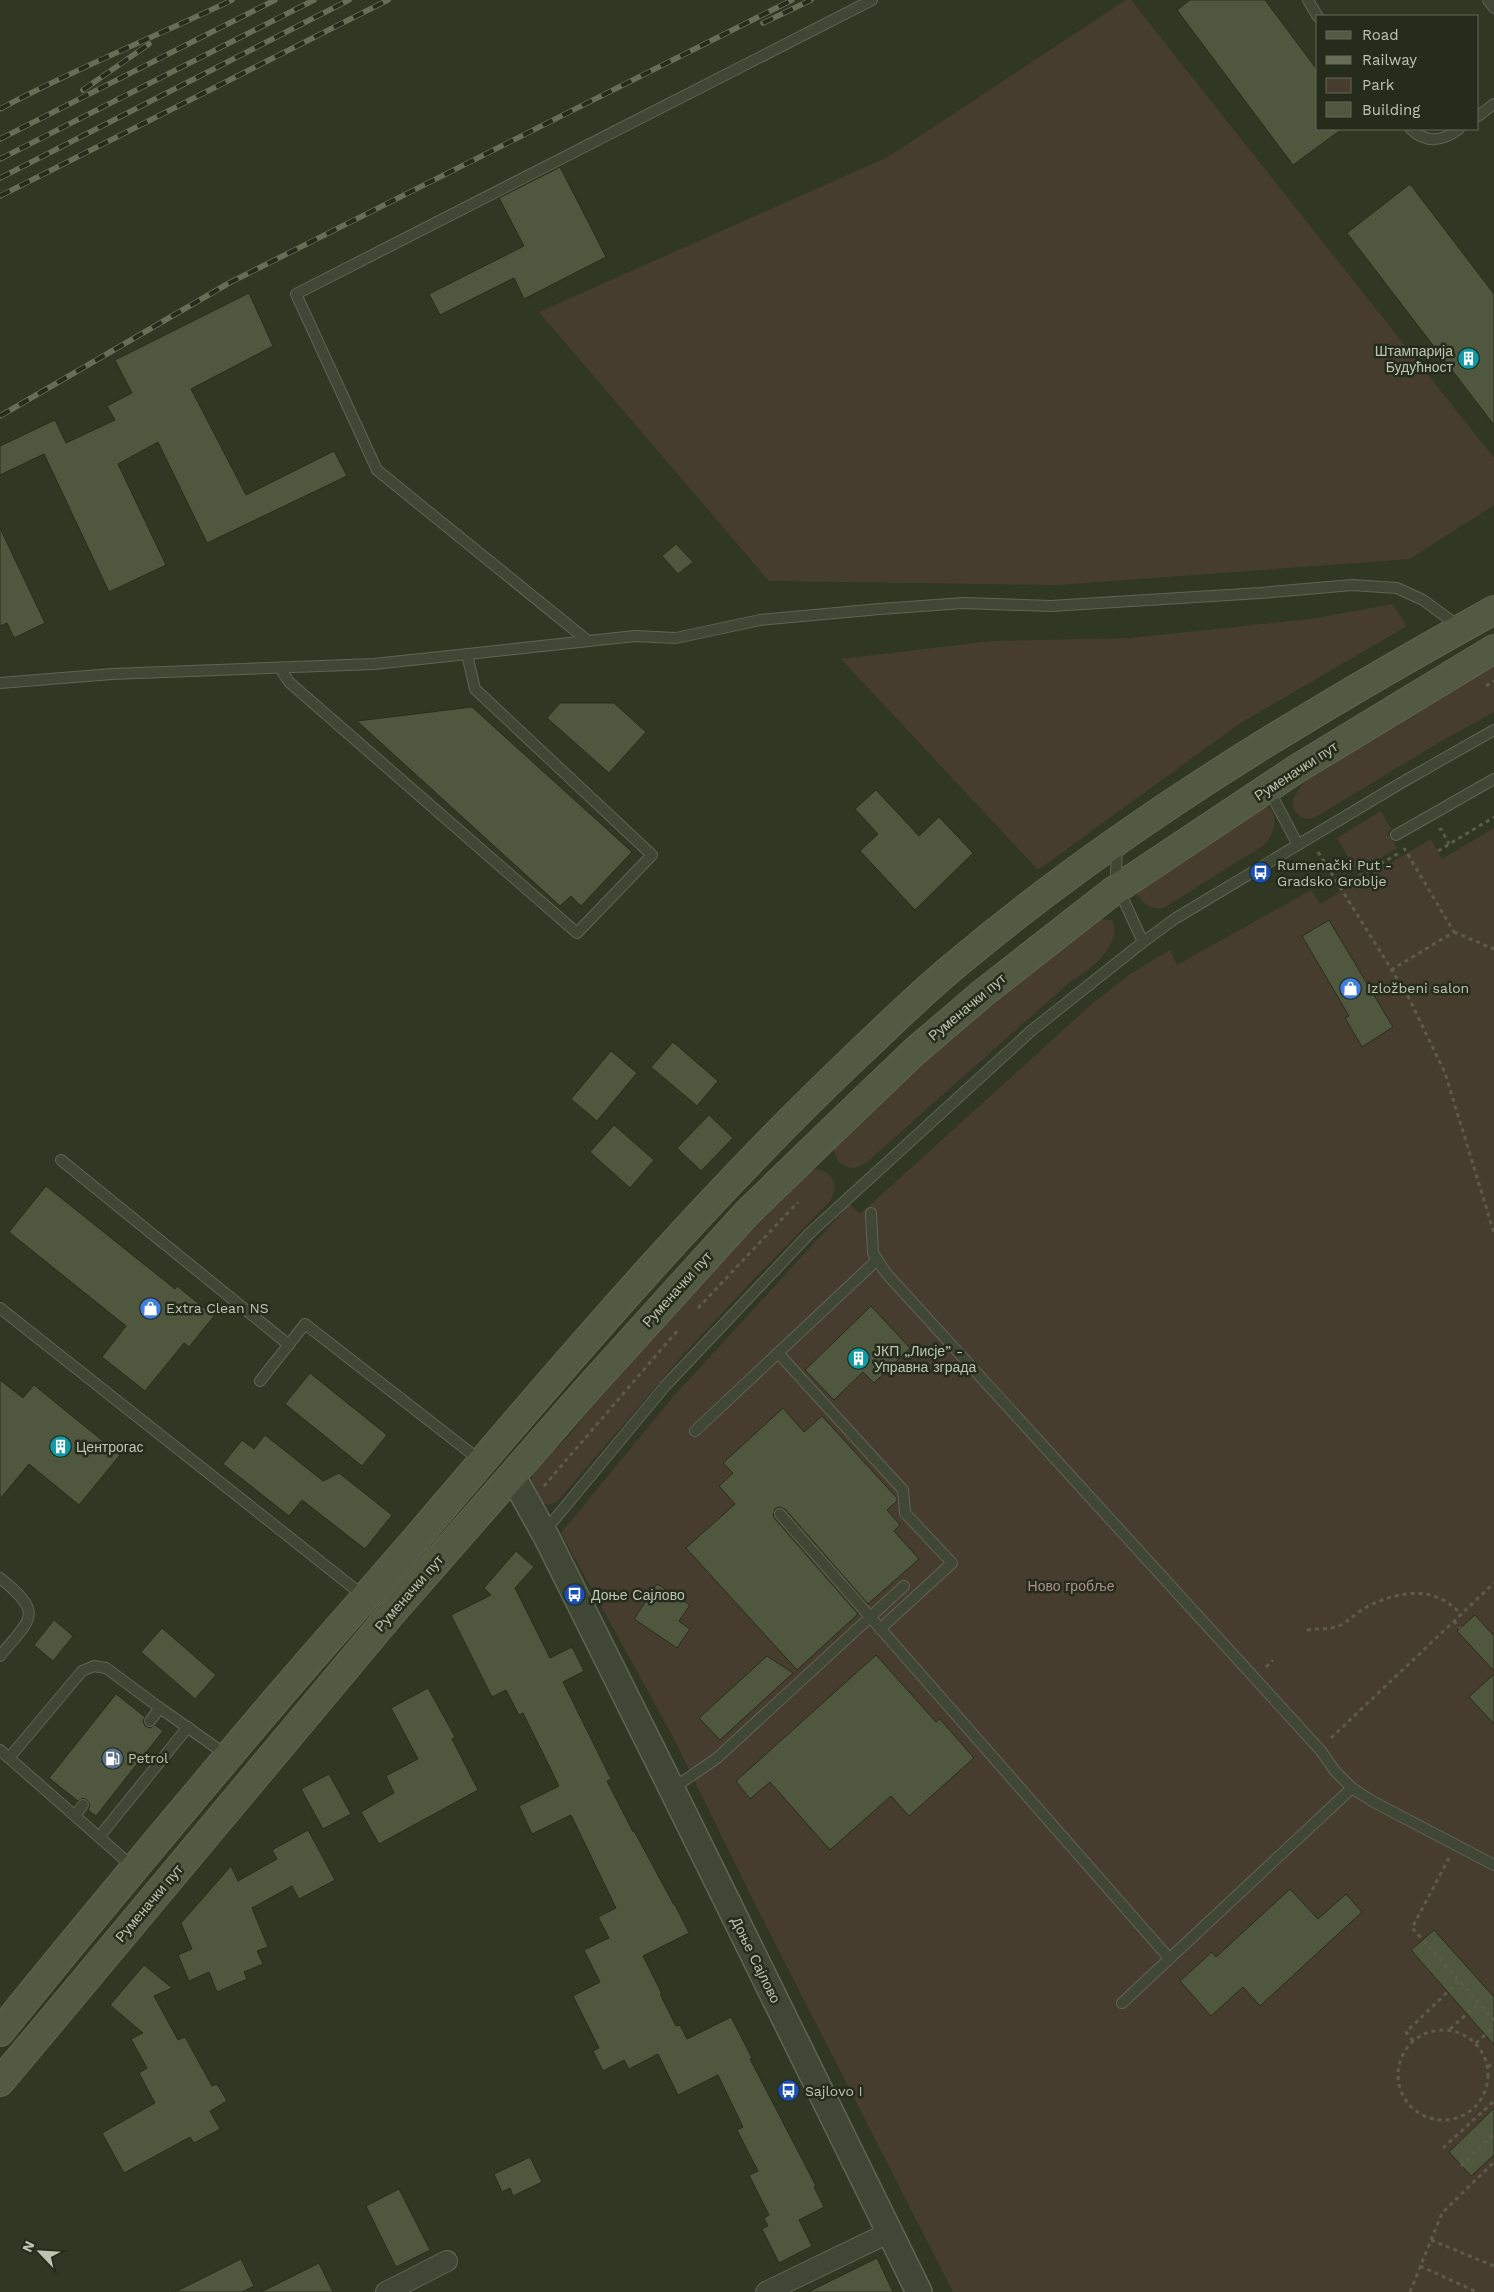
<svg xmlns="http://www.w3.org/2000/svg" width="1494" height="2292" viewBox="0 0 1494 2292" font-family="'Work Sans',sans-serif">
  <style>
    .green { fill: #473d2f }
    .building { fill: #4f573e; stroke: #282e1c }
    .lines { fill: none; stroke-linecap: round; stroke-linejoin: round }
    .service-casing { stroke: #5f6553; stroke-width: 12 }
    .minor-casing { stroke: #5f6553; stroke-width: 22 }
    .tertiary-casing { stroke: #5f6553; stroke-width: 28 }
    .secondary-casing { stroke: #5f6553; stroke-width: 30 }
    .path { stroke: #5d5b4a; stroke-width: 3; stroke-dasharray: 4 4; stroke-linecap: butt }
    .service { stroke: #414735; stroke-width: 10 }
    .minor { stroke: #414735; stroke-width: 20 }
    .tertiary { stroke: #414735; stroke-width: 25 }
    .secondary { stroke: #525a43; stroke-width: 28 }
    .rail-casing { stroke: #676e57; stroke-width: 5.5 }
    .rail { stroke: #262c1b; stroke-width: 4; stroke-dasharray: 11; stroke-linecap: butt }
    .labels { text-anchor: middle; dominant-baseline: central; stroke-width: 5; stroke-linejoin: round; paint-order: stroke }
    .poi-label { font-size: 14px; fill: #bdc4b0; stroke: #262c1b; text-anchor: start }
    .street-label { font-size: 14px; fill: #bdc4b0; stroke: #262c1b }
    .park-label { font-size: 14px; fill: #ae8e8f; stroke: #262c1b }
  </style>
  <rect width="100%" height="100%" fill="#303722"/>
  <g class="green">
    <path d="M 1126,0 L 1131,0 L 1494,458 L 1494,505 L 1410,559 L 1059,585 L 769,581 L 539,312 L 888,157 Z"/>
    <path d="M 1392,604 L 1407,626 L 1239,724 L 1038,870 L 841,659 L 991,641 L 1130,638 L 1311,619 Z"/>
    <path d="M 1494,664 L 1494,712 L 1440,742 L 1314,818 L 1306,819 C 1276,806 1305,782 1318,770 Z"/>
    <path d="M 1262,806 L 1270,808 C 1280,819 1272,836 1264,845 L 1162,909 C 1150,908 1143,905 1137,894 L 1140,886 Z"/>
    <path d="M 1381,811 L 1391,829 L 1387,832 L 1397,848 L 1357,872 L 1337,838 Z"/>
    <path d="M 1494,828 L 1494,2292 L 953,2292 L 755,1904 L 672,1735 L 561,1533 L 672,1398 L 850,1204 L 860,1214 L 1093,1003 L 1130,974 L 1170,950 L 1177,965 L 1311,890 L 1320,904 L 1431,839 L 1442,859 Z"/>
    <path d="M 1099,919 L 1112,920 C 1124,943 1090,971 1071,981 L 866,1163 L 855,1168 C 842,1168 834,1160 834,1147 L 909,1072 L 996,997 Z"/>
    <path d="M 814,1169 C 833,1170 841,1187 829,1202 L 754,1279 L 683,1355 L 557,1502 L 548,1505 L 539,1502 L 530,1483 C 534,1467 560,1446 571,1433 C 645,1342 722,1253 808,1171 Z"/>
  </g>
  <g class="building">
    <path d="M 1190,0 L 1265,0 L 1318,71 L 1318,129 L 1342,129 L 1293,165 L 1177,10 Z"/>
    <path d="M 560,167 L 606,257 L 524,299 L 514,278 L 440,315 L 429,294 L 524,246 L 499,198 Z"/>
    <path d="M 1410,184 L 1494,294 L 1494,425 L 1347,233 Z"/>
    <path d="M 249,293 L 273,346 L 191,389 L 246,495 L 334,451 L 347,476 L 207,543 L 158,442 L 118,464 L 166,565 L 109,592 L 44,454 L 0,475 L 0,446 L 55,420 L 66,443 L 115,420 L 107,406 L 132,393 L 115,360 Z"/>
    <path d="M 0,528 L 45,623 L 14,638 L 7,623 L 0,626 Z"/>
    <path d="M 676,544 L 693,562 L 678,574 L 662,556 Z"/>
    <path d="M 560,703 L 614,703 L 646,732 L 609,773 L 547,718 Z"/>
    <path d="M 472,707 L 632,852 L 581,906 L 571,896 L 560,906 L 357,721 Z"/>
    <path d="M 876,790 L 919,836 L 939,817 L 973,853 L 915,910 L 860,851 L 878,834 L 855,809 Z"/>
    <path d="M 1329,920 L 1393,1027 L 1362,1047 L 1345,1018 L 1349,1016 L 1302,936 Z"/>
    <path d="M 673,1042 L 718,1081 L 697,1106 L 651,1067 Z"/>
    <path d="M 611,1051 L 637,1073 L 597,1121 L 571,1099 Z"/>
    <path d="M 709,1115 L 733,1138 L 701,1171 L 677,1148 Z"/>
    <path d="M 614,1125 L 654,1160 L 630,1188 L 590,1152 Z"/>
    <path d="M 46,1186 L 175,1289 L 177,1286 L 214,1316 L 189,1347 L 184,1343 L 145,1391 L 102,1357 L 126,1326 L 9,1232 Z"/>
    <path d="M 871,1306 L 910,1348 L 874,1383 L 863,1372 L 834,1400 L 805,1370 Z"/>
    <path d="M 310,1373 L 387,1435 L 362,1466 L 285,1404 Z"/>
    <path d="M 0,1380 L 23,1398 L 34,1385 L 120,1455 L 79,1505 L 29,1464 L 0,1499 Z"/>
    <path d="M 783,1408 L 804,1432 L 822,1416 L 897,1498 L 897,1501 L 887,1510 L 900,1525 L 894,1531 L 919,1559 L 868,1604 L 785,1509 L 779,1507 L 775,1509 L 773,1515 L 775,1519 L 858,1614 L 797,1670 L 686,1548 L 735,1504 L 719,1486 L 733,1473 L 723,1463 Z"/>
    <path d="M 265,1435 L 323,1481 L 339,1473 L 392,1515 L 365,1549 L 302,1500 L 289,1516 L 223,1464 L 242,1440 L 254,1449 Z"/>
    <path d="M 516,1551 L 534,1567 L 515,1588 L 550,1658 L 572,1647 L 584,1671 L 563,1682 L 611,1779 L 607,1781 L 633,1832 L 634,1831 L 674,1905 L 675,1905 L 689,1933 L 643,1956 L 662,1994 L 660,1994 L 676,2026 L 680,2025 L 687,2039 L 731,2017 L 752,2058 L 750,2059 L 816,2186 L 814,2187 L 824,2207 L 799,2220 L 812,2246 L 779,2263 L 762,2229 L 768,2226 L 764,2218 L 769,2215 L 749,2175 L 758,2171 L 737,2130 L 743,2127 L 718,2075 L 678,2095 L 658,2054 L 629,2069 L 624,2060 L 603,2071 L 593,2051 L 599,2048 L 573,1996 L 600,1982 L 584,1950 L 609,1938 L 598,1917 L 616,1908 L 571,1815 L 532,1834 L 519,1806 L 559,1786 L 523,1713 L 519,1715 L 506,1690 L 492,1697 L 451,1615 L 491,1595 L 484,1588 Z"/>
    <path d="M 657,1584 L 690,1605 L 679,1621 L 690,1629 L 677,1648 L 634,1619 Z"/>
    <path d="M 1475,1615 L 1494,1636 L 1494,1671 L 1457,1631 Z"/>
    <path d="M 54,1620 L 73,1636 L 53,1661 L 34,1645 Z"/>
    <path d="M 162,1628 L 216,1675 L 195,1699 L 141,1652 Z"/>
    <path d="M 876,1655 L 936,1722 L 940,1719 L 974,1758 L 909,1816 L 891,1796 L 830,1850 L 770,1782 L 750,1799 L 736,1781 Z"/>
    <path d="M 767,1656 L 793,1673 L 720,1740 L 699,1718 Z"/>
    <path d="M 1494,1674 L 1494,1724 L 1469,1697 Z"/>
    <path d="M 428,1688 L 455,1737 L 452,1739 L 478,1790 L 379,1844 L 361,1812 L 394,1793 L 386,1776 L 418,1759 L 391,1708 Z"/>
    <path d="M 116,1694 L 145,1717 L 143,1721 L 145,1726 L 150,1728 L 155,1725 L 163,1731 L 96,1816 L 88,1810 L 90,1805 L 87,1800 L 83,1798 L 78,1801 L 49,1778 Z"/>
    <path d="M 329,1774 L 351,1814 L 323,1829 L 301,1789 Z"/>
    <path d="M 308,1830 L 335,1880 L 299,1899 L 292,1886 L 252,1908 L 268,1947 L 257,1951 L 263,1964 L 244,1972 L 247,1979 L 217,1992 L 209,1972 L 189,1981 L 178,1955 L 192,1949 L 181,1923 L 231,1866 L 238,1881 L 277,1859 L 272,1850 Z"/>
    <path d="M 1290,1889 L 1318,1919 L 1346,1894 L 1362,1912 L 1260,2006 L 1243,1987 L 1211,2016 L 1180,1981 L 1212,1952 L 1216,1957 Z"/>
    <path d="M 1434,1930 L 1494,1997 L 1494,2045 L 1411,1950 Z"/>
    <path d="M 144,1965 L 172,1988 L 154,1996 L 178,2040 L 185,2037 L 212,2086 L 217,2084 L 227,2101 L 210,2111 L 220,2129 L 194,2143 L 190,2137 L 124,2173 L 102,2133 L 155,2103 L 139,2073 L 147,2068 L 131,2039 L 143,2033 L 110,2005 Z"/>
    <path d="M 1494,2108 L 1494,2155 L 1471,2176 L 1449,2152 Z"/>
    <path d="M 530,2157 L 542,2182 L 513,2196 L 510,2188 L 502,2192 L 494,2174 Z"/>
    <path d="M 399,2189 L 430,2250 L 396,2267 L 366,2206 Z"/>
    <path d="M 877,2258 L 893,2292 L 808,2292 Z"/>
    <path d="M 241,2259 L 254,2286 L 242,2292 L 175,2292 Z"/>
    <path d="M 319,2263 L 333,2292 L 261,2292 Z"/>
  </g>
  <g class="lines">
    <defs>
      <g id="service">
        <path d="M 1308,0 L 1318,17"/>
        <path d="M 1488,0 L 1494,8"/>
        <path d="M 1478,116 L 1494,104"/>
        <path d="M 1411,129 C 1427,144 1443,141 1459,129"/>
        <path d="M 588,641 L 377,470 L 296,294 L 872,0"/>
        <path d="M 280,668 L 289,682 L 577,933 L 652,855 L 475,689 L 467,654"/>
        <path d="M 0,683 L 112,674 L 374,664 L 635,636 L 676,638 L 760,620 L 880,609 L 963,603 L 1051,606 L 1260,593 L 1352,585 L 1397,588 L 1423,600 L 1460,627"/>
        <path d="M 1268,788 L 1298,845"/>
        <path d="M 1396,835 L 1494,779"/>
        <path d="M 1117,846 L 1116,875 L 1118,888 L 1143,942"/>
        <path d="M 61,1160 L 289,1345"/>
        <path d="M 871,1213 L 873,1253 L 886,1273 L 1321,1751 L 1335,1771 L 1352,1788 L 1372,1801 L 1494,1865"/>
        <path d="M 0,1308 L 365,1597"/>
        <path d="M 778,1353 L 903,1490 L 905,1513 L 952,1563 L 880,1629"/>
        <path d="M 260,1381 L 305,1324 L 481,1461"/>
        <path d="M 695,1431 L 877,1260"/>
        <path d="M 780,1514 L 1169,1958"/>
        <path d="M 544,1532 L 666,1385 L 810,1233 L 1031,1031 L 1143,942 L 1176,918 L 1401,783 L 1494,730"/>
        <path d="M 0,1578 C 45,1614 31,1618 0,1656"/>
        <path d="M 150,1721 L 160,1708 L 228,1756"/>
        <path d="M 0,1750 L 133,1867"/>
        <path d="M 9,1758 L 82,1671 L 94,1666 L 106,1668 L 160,1708"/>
        <path d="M 672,1789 L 717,1758 L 904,1586"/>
        <path d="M 75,1816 L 83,1805"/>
        <path d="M 99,1837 L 188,1727"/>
        <path d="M 1122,2003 L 1352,1788"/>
      </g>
      <g id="minor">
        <path d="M 386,2292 L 447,2261"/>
        <path d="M 766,2292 L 888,2233"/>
      </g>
      <path id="tertiary" d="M 512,1475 L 547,1538 L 664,1773 L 919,2292"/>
      <g id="secondary">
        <path d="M 0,2032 C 92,1918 186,1806 281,1694 C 335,1631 391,1569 445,1505 C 576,1351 708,1197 854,1058 C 887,1027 919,995 954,966 C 1120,826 1305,715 1494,610"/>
        <path d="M 0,2082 L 390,1615 L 592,1384 L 747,1213 L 841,1122 L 914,1052 L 983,993 L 1112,892 L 1298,768 L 1494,649"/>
      </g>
    </defs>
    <use href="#service" class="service-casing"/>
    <use href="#minor" class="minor-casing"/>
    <use href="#tertiary" class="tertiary-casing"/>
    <use href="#secondary" class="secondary-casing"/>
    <g class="path">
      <path d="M 1486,686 L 1494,681"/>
      <path d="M 1439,830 L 1441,829 L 1449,844"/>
      <path d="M 1438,851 L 1494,817"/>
      <path d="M 1318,852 L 1340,887 L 1401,852"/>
      <path d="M 1340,887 L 1408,996 L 1445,1073 L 1494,1233"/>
      <path d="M 1454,932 L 1494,949"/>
      <path d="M 1391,970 L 1454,932 L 1404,848"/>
      <path d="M 698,1308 L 798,1202"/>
      <path d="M 544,1486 L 677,1331"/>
      <path d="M 1454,1621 L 1460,1628"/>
      <path d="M 1307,1630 C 1318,1628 1330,1630 1341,1625 C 1348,1621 1353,1616 1360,1611 C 1391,1592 1435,1582 1461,1615"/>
      <path d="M 1266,1667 L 1273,1660"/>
      <path d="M 1331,1738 L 1494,1583"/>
      <path d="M 1449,1858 L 1412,1928 L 1494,2020"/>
      <path d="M 1450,2029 L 1479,2003"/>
      <circle cx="1443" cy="2075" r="45"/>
      <path d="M 1413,2041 L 1406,2032 L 1459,1981"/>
      <path d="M 1476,2043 L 1494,2027"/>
      <path d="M 1488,2067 L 1494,2062"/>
      <path d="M 1443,2148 L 1494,2101"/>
      <path d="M 1461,2166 L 1494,2134"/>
      <path d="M 1431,2240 L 1494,2266"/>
      <path d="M 1420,2266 L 1477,2292"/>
      <path d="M 1410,2292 L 1442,2213 L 1494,2162"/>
    </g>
    <use href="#service" class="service"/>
    <use href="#minor" class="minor"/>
    <use href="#tertiary" class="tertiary"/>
    <use href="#secondary" class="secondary"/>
    <defs>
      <g id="rail">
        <path d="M 763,23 L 811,0"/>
        <path d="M 83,90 L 149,44"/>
        <path d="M 0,109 C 76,68 155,37 232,0"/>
        <path d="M 0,139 L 275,0"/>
        <path d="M 0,159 L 314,0"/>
        <path d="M 0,178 L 349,0"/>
        <path d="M 0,196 L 388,0"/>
        <path d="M 0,416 L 229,283 L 792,0"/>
      </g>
    </defs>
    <use href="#rail" class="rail-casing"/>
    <use href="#rail" class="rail"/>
  </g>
  <defs>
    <symbol id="building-disc" viewBox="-11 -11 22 22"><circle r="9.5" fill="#0f9aa8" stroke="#262c1b"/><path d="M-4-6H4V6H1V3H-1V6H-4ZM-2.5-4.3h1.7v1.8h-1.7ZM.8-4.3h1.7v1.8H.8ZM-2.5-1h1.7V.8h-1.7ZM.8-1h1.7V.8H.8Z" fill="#fff"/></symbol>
    <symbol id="bus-disc" viewBox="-11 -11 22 22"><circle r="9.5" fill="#1a4fb4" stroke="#262c1b"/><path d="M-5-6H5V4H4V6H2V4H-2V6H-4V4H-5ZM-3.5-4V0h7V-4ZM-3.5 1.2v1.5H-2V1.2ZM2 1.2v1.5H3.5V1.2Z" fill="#fff"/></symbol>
    <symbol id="shop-disc" viewBox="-11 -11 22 22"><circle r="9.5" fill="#3f7fe0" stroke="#262c1b"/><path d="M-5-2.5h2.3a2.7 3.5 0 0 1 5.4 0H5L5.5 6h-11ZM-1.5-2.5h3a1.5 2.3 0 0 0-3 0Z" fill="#fff"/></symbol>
    <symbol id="fuel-disc" viewBox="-11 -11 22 22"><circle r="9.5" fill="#5c6f8a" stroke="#262c1b"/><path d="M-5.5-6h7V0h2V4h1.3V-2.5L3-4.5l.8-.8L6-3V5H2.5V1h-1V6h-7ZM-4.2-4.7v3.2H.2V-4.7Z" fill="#fff"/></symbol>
  </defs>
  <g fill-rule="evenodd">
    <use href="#building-disc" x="1456" y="346" width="25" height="25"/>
    <use href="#bus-disc" x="1248" y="860" width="25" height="25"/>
    <use href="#shop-disc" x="1338" y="976" width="25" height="25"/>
    <use href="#shop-disc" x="138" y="1296" width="25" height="25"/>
    <use href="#building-disc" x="846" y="1346" width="25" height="25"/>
    <use href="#building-disc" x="48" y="1434" width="25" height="25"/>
    <use href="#bus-disc" x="562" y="1582" width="25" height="25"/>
    <use href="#fuel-disc" x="100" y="1746" width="25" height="25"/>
    <use href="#bus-disc" x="776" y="2078" width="25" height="25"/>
  </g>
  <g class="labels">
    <g class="poi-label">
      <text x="1453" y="351" text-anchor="end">Штампарија<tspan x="1453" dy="16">Будућност</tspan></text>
      <text x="1277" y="865">Rumenački Put -<tspan x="1277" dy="16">Gradsko Groblje</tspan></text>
      <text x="1367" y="988">Izložbeni salon</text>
      <text x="166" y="1308">Extra Clean NS</text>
      <text x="874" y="1351">ЈКП „Лисје” -<tspan x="874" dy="16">Управна зграда</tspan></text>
      <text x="76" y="1447">Центрогас</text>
      <text x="591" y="1595">Доње Сајлово</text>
      <text x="128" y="1758">Petrol</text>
      <text x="805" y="2091">Sajlovo I</text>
    </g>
    <g class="street-label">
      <text transform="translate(1296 771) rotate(-33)">Руменачки пут</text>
      <text transform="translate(967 1007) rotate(-40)">Руменачки пут</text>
      <text transform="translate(677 1289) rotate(-48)">Руменачки пут</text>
      <text transform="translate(409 1593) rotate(-49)">Руменачки пут</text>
      <text transform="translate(149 1903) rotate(-50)">Руменачки пут</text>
      <text transform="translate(756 1960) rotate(64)">Доње Сајлово</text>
    </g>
    <g class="park-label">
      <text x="1071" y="1586">Ново гробље</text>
    </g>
  </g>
  <rect x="1316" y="15" width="162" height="115" fill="#262c1b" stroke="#626957"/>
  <rect x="1326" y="31" width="25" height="8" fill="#525a43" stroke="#626957"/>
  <text x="1362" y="40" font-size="15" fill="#bdc4b0">Road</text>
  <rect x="1326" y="56" width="25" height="8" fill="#676e57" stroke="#626957"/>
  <text x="1362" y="65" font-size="15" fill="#bdc4b0">Railway</text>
  <rect x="1326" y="78" width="25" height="15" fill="#473d2f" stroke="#626957"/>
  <text x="1362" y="90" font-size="15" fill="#bdc4b0">Park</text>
  <rect x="1326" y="102" width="25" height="15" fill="#4f573e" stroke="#626957"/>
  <text x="1362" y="115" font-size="15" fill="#bdc4b0">Building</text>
  <g transform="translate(40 2252) rotate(295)" stroke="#262c1b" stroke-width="4" paint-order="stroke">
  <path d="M0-4L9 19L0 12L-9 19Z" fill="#bdc4b0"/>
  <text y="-8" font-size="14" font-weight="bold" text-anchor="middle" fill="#bdc4b0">N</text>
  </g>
</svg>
